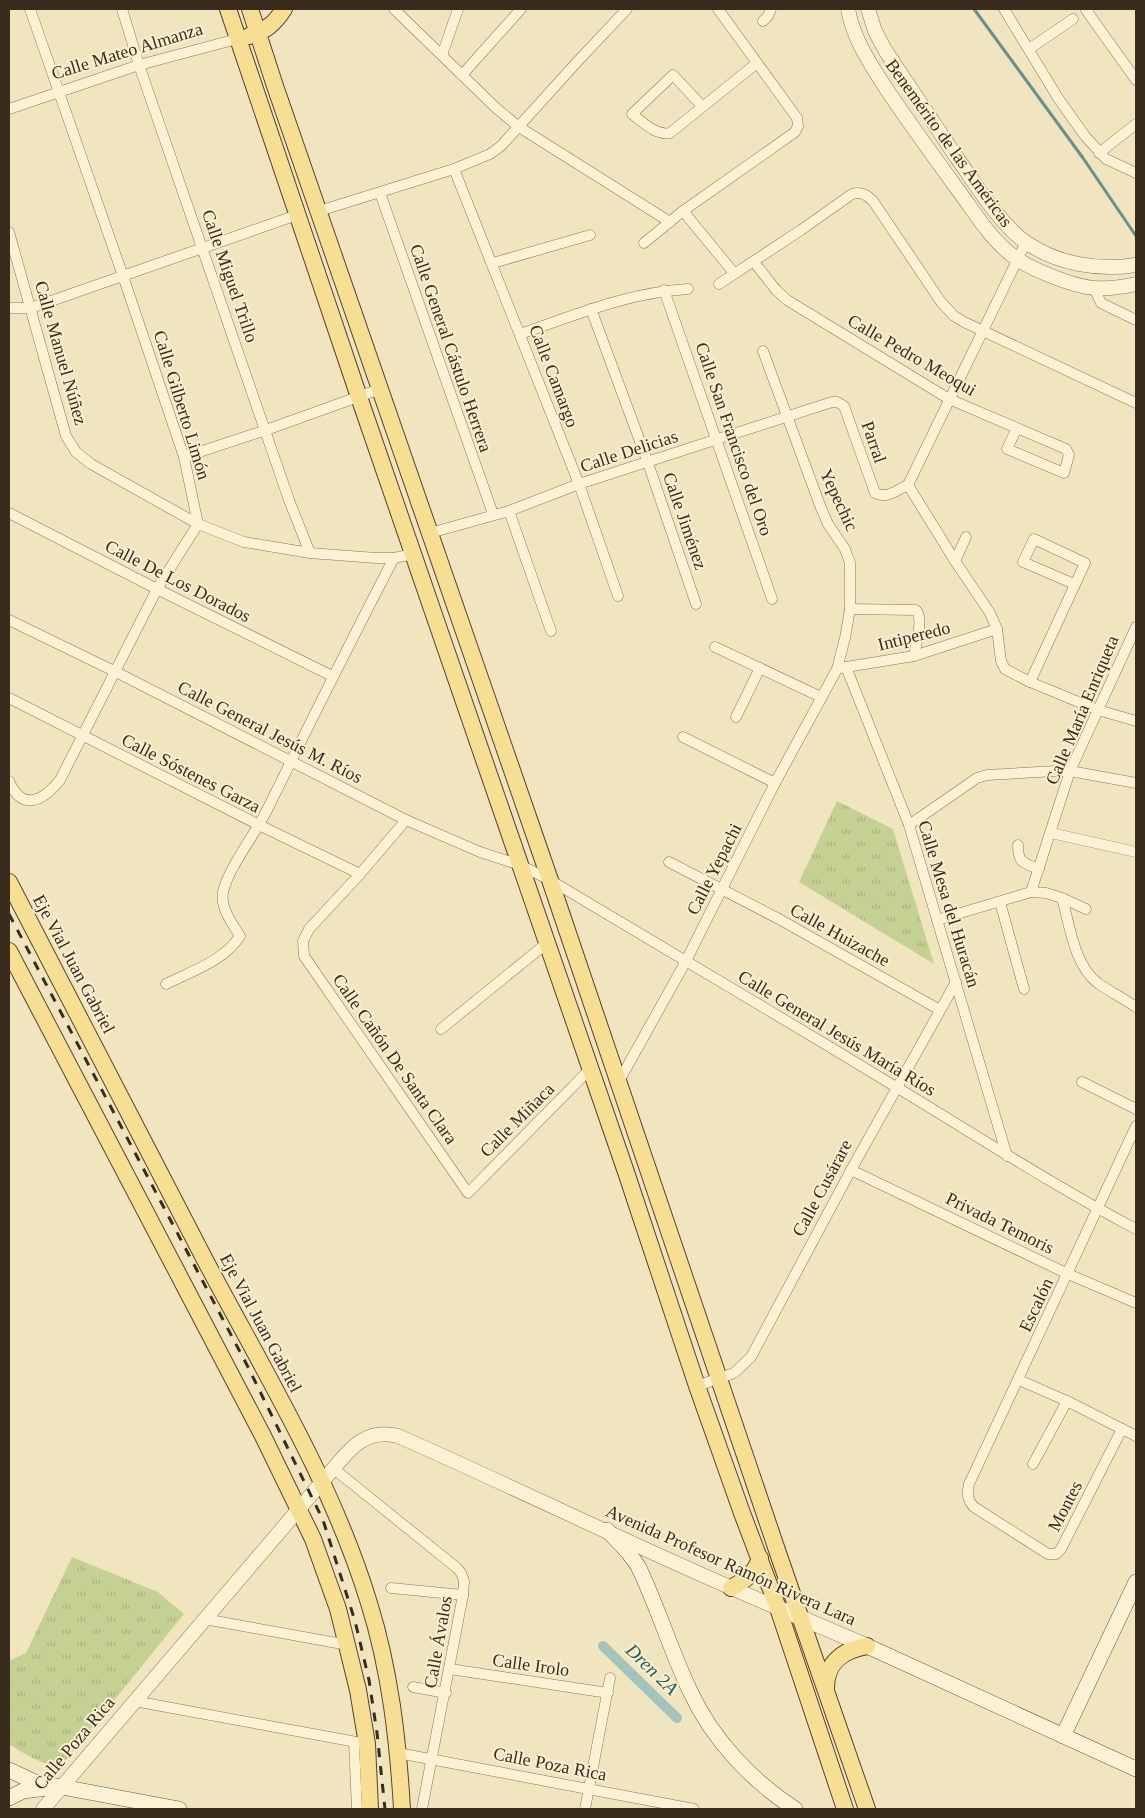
<svg xmlns="http://www.w3.org/2000/svg" width="1145" height="1818" viewBox="0 0 1145 1818" font-family="'Times New Roman',serif">
  <style>
    .park { fill: url(#park-tufts) }
    .lines { fill: none; stroke-linecap: round; stroke-linejoin: round }
    .stream { stroke: #69918a; stroke-width: 3 }
    .canal { stroke: #a3c3bb; stroke-width: 10 }
    .minor-casing { stroke: #8b7656; stroke-width: 11 }
    .tertiary-casing { stroke: #8b7656; stroke-width: 15 }
    .secondary-casing { stroke: #6d573a; stroke-width: 16 }
    .primary-casing { stroke: #58432b; stroke-width: 18 }
    .minor { stroke: #fbf2d4; stroke-width: 10 }
    .tertiary { stroke: #fbf2d4; stroke-width: 14 }
    .secondary { stroke: #fbf2d4; stroke-width: 15 }
    .primary { stroke: #f7de95; stroke-width: 16 }
    .rail { stroke: #3a2c1c; stroke-width: 3; stroke-dasharray: 9 9; stroke-linecap: butt }
    .labels { text-anchor: middle; dominant-baseline: central; stroke-width: 4; stroke-linejoin: round; paint-order: stroke }
    .street-label { font-size: 18px; fill: #3a2c1c; stroke: #f8efd0 }
    .water-label { font-size: 19px; font-style: italic; fill: #2a5a5a; stroke: #f8efd0 }
  </style>
  <defs>
    <pattern id="park-tufts" width="24" height="20" patternUnits="userSpaceOnUse" patternTransform="scale(1.25)"><rect width="24" height="20" fill="#c5d093"/><path d="M3 7l-1-3M5 7V3M7 7l1-3M15 17l-1-3M17 17v-4M19 17l1-3" fill="none" stroke="#aab37e"/></pattern>
  </defs>
  <rect width="100%" height="100%" fill="#f1e5c0"/>
  <g class="park">
    <path d="M 837,801 L 893,829 L 934,964 L 799,882 Z"/>
    <path d="M 72,1557 L 158,1592 L 184,1614 L 65,1761 C 62,1762 60,1765 58,1765 C 47,1768 18,1750 9,1744 L 9,1661 L 26,1653 Z"/>
  </g>
  <g class="lines">
    <path class="stream" d="M 974,9 L 1083,158 L 1136,236"/>
    <path class="canal" d="M 603,1646 L 677,1718"/>
    <defs>
      <g id="minor">
        <path d="M 122,9 L 139,65 L 289,500 L 310,553"/>
        <path d="M 394,9 L 496,108 L 519,127 L 670,222"/>
        <path d="M 1004,9 L 1058,98 L 1085,136 L 1106,159 L 1136,173"/>
        <path d="M 1089,9 L 1086,10 L 1136,80"/>
        <path d="M 763,21 L 768,16 L 771,9"/>
        <path d="M 1029,49 L 1073,19"/>
        <path d="M 442,55 L 458,9"/>
        <path d="M 462,75 L 521,9"/>
        <path d="M 702,106 L 673,75 L 632,114 C 643,122 656,136 670,133 L 757,63"/>
        <path d="M 9,109 L 139,65 L 237,39"/>
        <path d="M 1099,153 L 1136,124"/>
        <path d="M 454,169 L 579,484 L 618,596"/>
        <path d="M 380,193 L 493,514"/>
        <path d="M 319,211 L 454,169 L 490,154 L 501,146 L 577,62 L 627,9"/>
        <path d="M 683,211 L 734,273"/>
        <path d="M 9,232 L 66,436 L 76,452 L 91,464 L 198,524 L 244,542 L 310,553 L 376,558 L 394,558 L 413,554"/>
        <path d="M 644,243 L 683,211 L 795,132 L 798,126 L 797,118 L 718,9"/>
        <path d="M 754,262 L 776,290 L 787,300 L 949,399 L 1066,449 L 1069,455 L 1064,473 L 1007,449 L 1017,428"/>
        <path d="M 493,263 L 590,235"/>
        <path d="M 719,284 L 801,230 L 852,194 C 861,191 867,195 873,201 L 941,302 L 954,316 L 964,322 L 1136,403"/>
        <path d="M 1094,288 L 1101,303 L 1136,320"/>
        <path d="M 664,290 L 772,599"/>
        <path d="M 9,308 L 31,308 L 297,215"/>
        <path d="M 591,309 L 648,463 L 696,604"/>
        <path d="M 520,334 C 575,315 630,292 688,289"/>
        <path d="M 184,457 L 266,430 L 380,389"/>
        <path d="M 908,485 L 955,561 L 990,613 L 997,629 L 1001,661 L 1005,669 L 1030,682 L 1098,710 L 1136,721"/>
        <path d="M 908,485 L 1026,242"/>
        <path d="M 509,511 L 551,631"/>
        <path d="M 9,513 L 157,589 L 332,676"/>
        <path d="M 430,533 L 509,511 L 579,484 L 832,402 L 837,402 L 844,406 L 875,493 C 887,499 897,490 908,485"/>
        <path d="M 955,561 L 966,537"/>
        <path d="M 850,609 L 916,610 C 924,618 916,644 914,656"/>
        <path d="M 9,620 L 114,671 L 406,820 L 480,852 L 520,865 L 550,880 C 665,948 781,1017 896,1087 C 976,1135 1054,1186 1136,1229"/>
        <path d="M 715,647 L 821,697"/>
        <path d="M 846,667 L 909,825 L 1007,1156"/>
        <path d="M 840,668 L 914,656 L 997,629"/>
        <path d="M 1030,682 L 1085,563 L 1034,539 L 1023,562 L 1074,584"/>
        <path d="M 9,698 L 259,825 L 360,874"/>
        <path d="M 736,717 L 760,668"/>
        <path d="M 683,737 L 775,783"/>
        <path d="M 9,781 C 22,812 43,801 60,780 L 157,589 L 198,524 L 184,457 L 123,276 L 30,9"/>
        <path d="M 406,820 L 360,874 L 309,929 L 303,941 L 304,956 L 468,1193 L 589,1070"/>
        <path d="M 909,825 L 977,778 L 987,775 L 1056,771 L 1070,771 L 1136,783"/>
        <path d="M 1051,833 L 1136,852"/>
        <path d="M 1018,845 C 1018,863 1023,863 1039,869"/>
        <path d="M 669,862 L 779,919 L 940,1010"/>
        <path d="M 1031,892 L 1070,771 L 1136,627"/>
        <path d="M 1062,898 L 1086,909"/>
        <path d="M 1000,902 L 1024,989"/>
        <path d="M 937,920 L 1031,892 L 1046,893 L 1062,898 C 1070,926 1074,966 1099,984 C 1111,992 1124,999 1136,1007"/>
        <path d="M 166,984 C 192,971 224,961 240,936 C 232,923 220,908 223,892 C 228,869 255,834 266,812 C 308,727 350,642 394,558"/>
        <path d="M 441,1029 L 547,943"/>
        <path d="M 1082,1082 L 1136,1109"/>
        <path d="M 618,1083 L 686,961 L 775,783 L 837,669 L 845,638 L 850,609 L 850,563 L 845,549 L 828,524 L 821,508 L 763,351"/>
        <path d="M 851,1170 L 1068,1274 L 1136,1303"/>
        <path d="M 1019,1380 L 1067,1401 L 1136,1436"/>
        <path d="M 697,1386 L 734,1373 L 751,1357 L 851,1170 L 956,982"/>
        <path d="M 1122,1429 L 1061,1549 L 1056,1554 L 1048,1554 L 974,1507 C 967,1500 967,1493 969,1484 L 1136,1126"/>
        <path d="M 1033,1464 L 1067,1401"/>
        <path d="M 334,1469 L 457,1568 L 461,1573 L 464,1581 L 463,1595 L 422,1809"/>
        <path d="M 391,1588 L 463,1595"/>
        <path d="M 204,1619 L 348,1645"/>
        <path d="M 450,1669 L 608,1693"/>
        <path d="M 413,1687 L 446,1693"/>
        <path d="M 134,1701 L 367,1744"/>
        <path d="M 354,1742 L 357,1809"/>
        <path d="M 398,1753 L 694,1809"/>
        <path d="M 585,1809 L 610,1678"/>
      </g>
      <g id="tertiary">
        <path d="M 848,9 C 853,39 871,65 887,90 C 910,124 934,157 958,190 C 976,214 991,241 1017,259 C 1033,270 1075,287 1095,288 C 1108,289 1123,287 1136,284"/>
        <path d="M 868,9 L 875,31 L 885,50 C 909,86 933,122 957,158 C 975,183 1001,226 1027,243 C 1058,264 1099,271 1136,265"/>
        <path d="M 43,1809 L 322,1482 C 344,1458 360,1426 398,1436 C 525,1492 650,1554 778,1608"/>
      </g>
      <g id="secondary">
        <path d="M 607,1530 L 628,1552 L 638,1566 C 658,1607 671,1652 691,1693 C 713,1740 752,1781 795,1809"/>
        <path d="M 778,1608 L 867,1646 L 1136,1769"/>
        <path d="M 1063,1736 L 1136,1582"/>
        <path d="M 9,1770 L 35,1782 L 179,1809"/>
        <path d="M 9,1798 L 23,1791 L 47,1788"/>
      </g>
      <g id="primary">
        <path d="M 228,9 L 359,397 L 626,1172 L 697,1386 L 742,1513 L 778,1608 L 845,1809"/>
        <path d="M 250,9 L 275,86 L 550,880 L 779,1556 L 867,1809"/>
        <path d="M 249,36 C 266,31 275,23 284,9"/>
        <path d="M 9,882 C 74,1007 138,1133 204,1258 C 263,1370 332,1481 369,1603 C 390,1670 398,1740 402,1809"/>
        <path d="M 9,951 L 263,1436 L 313,1539 L 338,1609 L 358,1690 L 367,1744 L 370,1809"/>
        <path d="M 731,1588 C 745,1580 755,1574 760,1558"/>
        <path d="M 826,1688 C 826,1662 843,1650 867,1646"/>
      </g>
    </defs>
    <use href="#minor" class="minor-casing"/>
    <use href="#tertiary" class="tertiary-casing"/>
    <use href="#secondary" class="secondary-casing"/>
    <use href="#primary" class="primary-casing"/>
    <use href="#minor" class="minor"/>
    <use href="#tertiary" class="tertiary"/>
    <use href="#secondary" class="secondary"/>
    <use href="#primary" class="primary"/>
    <path class="rail" d="M 9,914 L 248,1367 L 323,1520 L 355,1621 L 369,1680 L 377,1733 L 385,1809"/>
  </g>
  <g class="labels">
    <g class="street-label">
      <text transform="translate(127 51) rotate(-17)">Calle Mateo Almanza</text>
      <text transform="translate(949 143) rotate(54)">Benemérito de las Américas</text>
      <text transform="translate(230 276) rotate(71)">Calle Miguel Trillo</text>
      <text transform="translate(451 348) rotate(71)">Calle General Cástulo Herrera</text>
      <text transform="translate(61 353) rotate(74)">Calle Manuel Núñez</text>
      <text transform="translate(912 355) rotate(30)">Calle Pedro Meoqui</text>
      <text transform="translate(554 376) rotate(69)">Calle Camargo</text>
      <text transform="translate(182 405) rotate(73)">Calle Gilberto Limón</text>
      <text transform="translate(734 439) rotate(71)">Calle San Francisco del Oro</text>
      <text transform="translate(874 442) rotate(71)">Parral</text>
      <text transform="translate(629 451) rotate(-18)">Calle Delicias</text>
      <text transform="translate(839 500) rotate(65)">Yepechic</text>
      <text transform="translate(685 521) rotate(71)">Calle Jiménez</text>
      <text transform="translate(178 581) rotate(27)">Calle De Los Dorados</text>
      <text transform="translate(914 636) rotate(-14)">Intiperedo</text>
      <text transform="translate(1082 710) rotate(-67)">Calle María Enriqueta</text>
      <text transform="translate(270 732) rotate(27)">Calle General Jesús M. Ríos</text>
      <text transform="translate(191 773) rotate(27)">Calle Sóstenes Garza</text>
      <text transform="translate(714 869) rotate(-63)">Calle Yepachi</text>
      <text transform="translate(949 904) rotate(73)">Calle Mesa del Huracán</text>
      <text transform="translate(840 935) rotate(29)">Calle Huizache</text>
      <text transform="translate(74 964) rotate(62)">Eje Vial Juan Gabriel</text>
      <text transform="translate(837 1033) rotate(31)">Calle General Jesús María Ríos</text>
      <text transform="translate(395 1059) rotate(55)">Calle Cañón De Santa Clara</text>
      <text transform="translate(517 1120) rotate(-45)">Calle Miñaca</text>
      <text transform="translate(822 1188) rotate(-62)">Calle Cusárare</text>
      <text transform="translate(1000 1223) rotate(26)">Privada Temoris</text>
      <text transform="translate(1036 1305) rotate(-65)">Escalón</text>
      <text transform="translate(261 1323) rotate(62)">Eje Vial Juan Gabriel</text>
      <text transform="translate(1065 1506) rotate(-63)">Montes</text>
      <text transform="translate(731 1565) rotate(24)">Avenida Profesor Ramón Rivera Lara</text>
      <text transform="translate(438 1642) rotate(-80)">Calle Ávalos</text>
      <text transform="translate(531 1665) rotate(8)">Calle Irolo</text>
      <text transform="translate(74 1743) rotate(-50)">Calle Poza Rica</text>
      <text transform="translate(550 1764) rotate(11)">Calle Poza Rica</text>
    </g>
    <g class="water-label">
      <text transform="translate(652 1669) rotate(44)">Dren 2A</text>
    </g>
  </g>
  <rect width="1145" height="1818" fill="none" stroke="#3a2c1c" stroke-width="20"/>
</svg>
